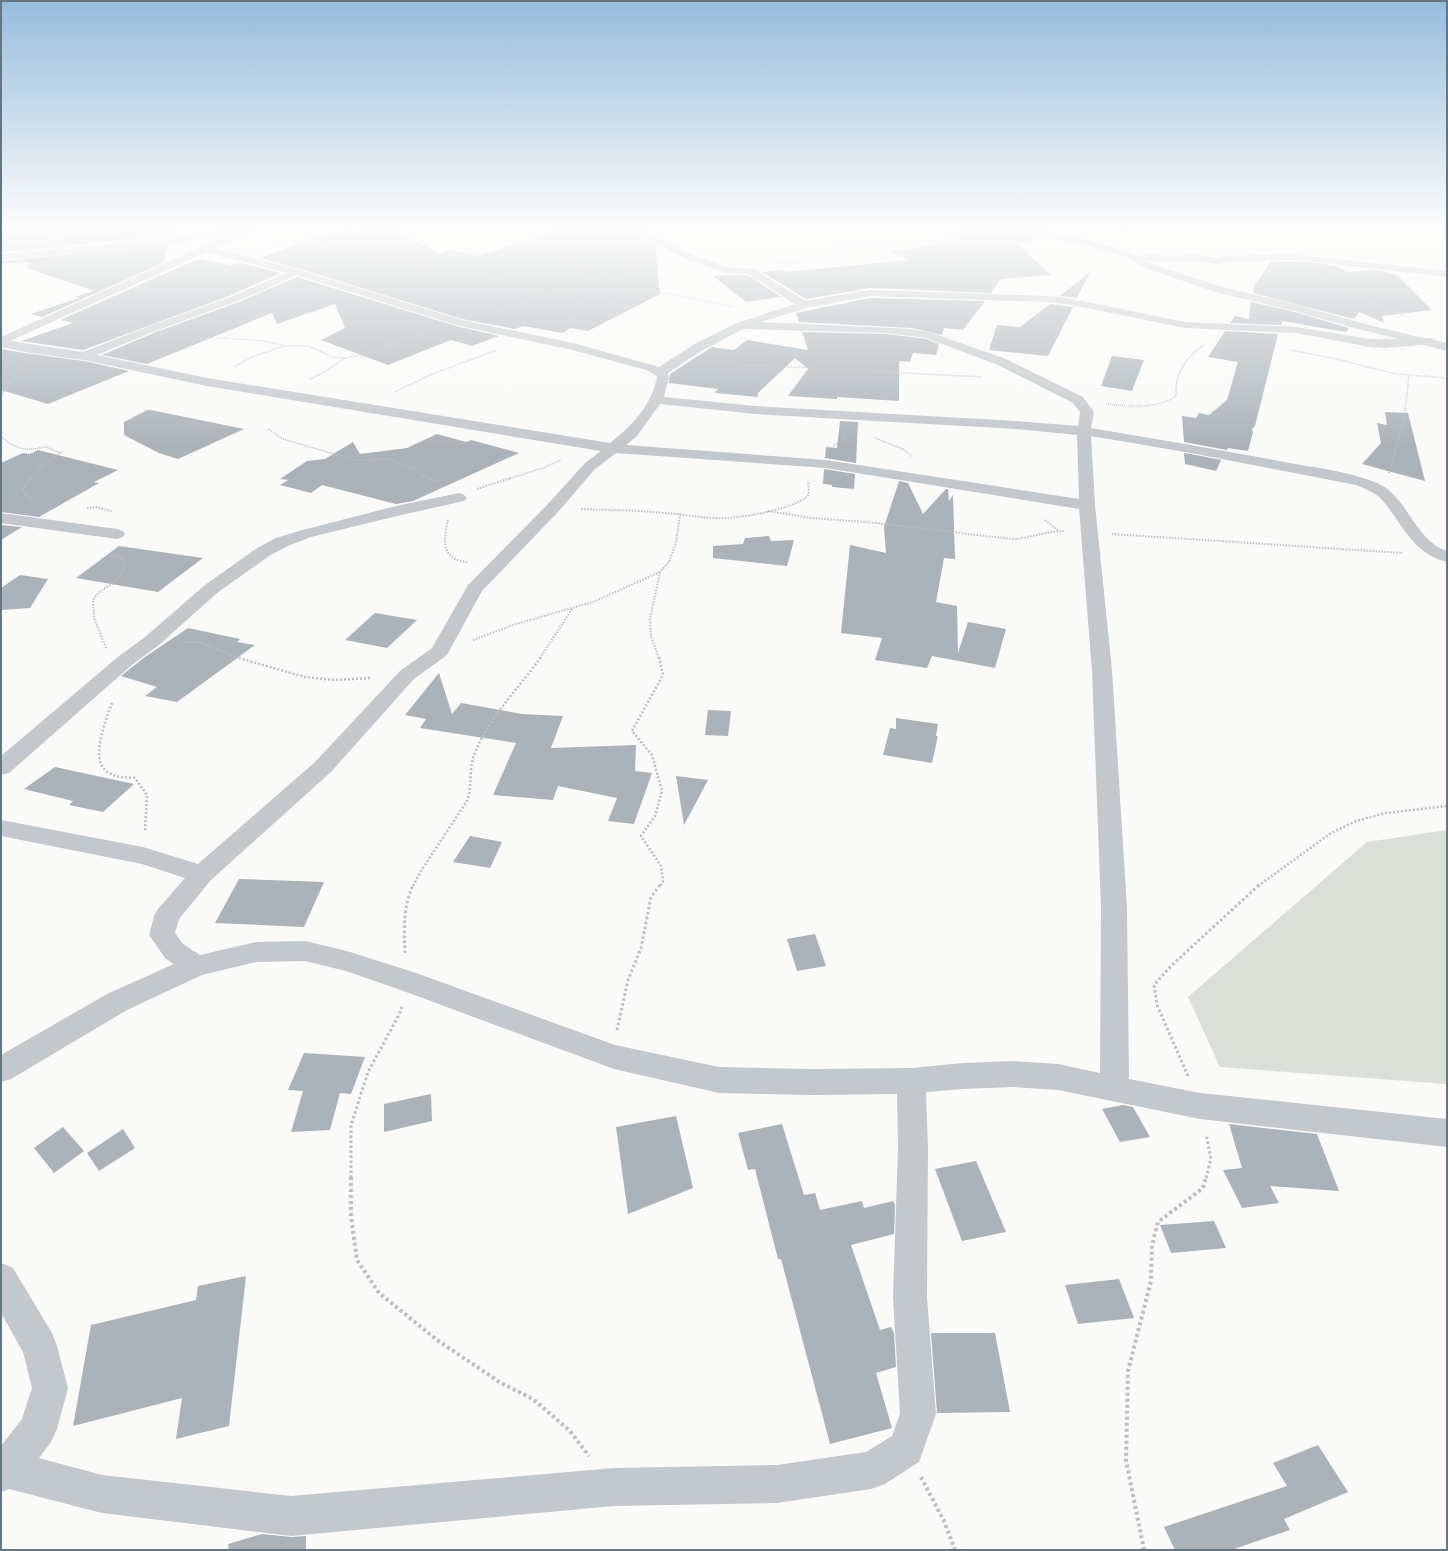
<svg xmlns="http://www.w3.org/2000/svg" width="1448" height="1551" viewBox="0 0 1448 1551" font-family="Karla,sans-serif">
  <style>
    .green { fill: #dadfd7 }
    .building { fill: #aab3b9 }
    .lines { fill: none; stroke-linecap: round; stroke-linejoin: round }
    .path-far5 { stroke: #bbbfc2; stroke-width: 1; stroke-dasharray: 1 1; stroke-linecap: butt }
    .path-far4 { stroke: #bbbfc2; stroke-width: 1.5; stroke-dasharray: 1 1; stroke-linecap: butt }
    .path-far3 { stroke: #bbbfc2; stroke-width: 2; stroke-dasharray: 1.5 1.5; stroke-linecap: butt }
    .path-far2 { stroke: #bbbfc2; stroke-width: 2.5; stroke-dasharray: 2 2; stroke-linecap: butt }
    .path-far1 { stroke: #bbbfc2; stroke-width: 3; stroke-dasharray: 2.5 2.5; stroke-linecap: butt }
    .path { stroke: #bbbfc2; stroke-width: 4; stroke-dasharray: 3 3; stroke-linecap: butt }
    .minor { fill: #c3c8cc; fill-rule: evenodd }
  </style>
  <rect width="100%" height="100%" fill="#fafaf8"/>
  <path class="green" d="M 1447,830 L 1447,1084 L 1220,1067 L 1188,997 L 1367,842 Z"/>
  <g class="building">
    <path d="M 14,230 L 50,230 L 54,248 L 1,252 L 1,231 Z"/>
    <path d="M 60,230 L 175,230 L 173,235 L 67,246 Z"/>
    <path d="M 374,230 L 391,230 L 440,253 L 449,250 L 477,256 L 562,230 L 631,230 L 632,233 L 655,245 L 660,294 L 588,331 L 570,328 L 563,333 L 523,326 L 515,329 L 462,319 L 300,269 L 260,258 L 318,236 L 348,231 L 354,233 Z"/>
    <path d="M 962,230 L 1020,230 L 1023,233 L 1041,237 L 1018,244 L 1051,275 L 1001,279 L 991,293 L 870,288 L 806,299 L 762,272 L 784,270 L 786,272 L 909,260 L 891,252 L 961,240 Z"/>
    <path d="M 169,244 L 163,263 L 42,317 L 31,314 L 79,298 L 74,297 L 95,291 L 26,268 L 30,262 L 1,264 L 1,261 Z"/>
    <path d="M 198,259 L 231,265 L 241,263 L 281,273 L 229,296 L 83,350 L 21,341 L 73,323 L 60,320 Z"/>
    <path d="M 1271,262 L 1308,262 L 1336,266 L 1347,272 L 1375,270 L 1387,272 L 1398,276 L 1432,310 L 1382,316 L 1384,323 L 1359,312 L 1354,319 L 1253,293 L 1254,286 Z"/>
    <path d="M 1090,272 L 1077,298 L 1060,296 Z"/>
    <path d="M 731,275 L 748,275 L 781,297 L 746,302 L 713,276 Z"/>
    <path d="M 297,277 L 456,326 L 499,336 L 472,346 L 451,340 L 388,365 L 321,340 L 345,328 L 335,304 L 277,324 L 272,313 L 147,364 L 102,355 L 156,332 L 239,302 Z"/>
    <path d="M 870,298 L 985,301 L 963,330 L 944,328 L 942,335 L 912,328 L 799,322 L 796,313 Z"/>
    <path d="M 1251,302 L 1291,311 L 1349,328 L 1346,332 L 1282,321 L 1281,325 L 1230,323 L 1235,316 L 1249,319 Z"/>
    <path d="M 1050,304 L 1073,307 L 1048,356 L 989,350 L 997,325 L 1020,327 Z"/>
    <path d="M 1225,331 L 1278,334 L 1255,426 L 1252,429 L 1253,432 L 1248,451 L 1228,448 L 1227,450 L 1184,442 L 1182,416 L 1196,418 L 1199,413 L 1209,415 L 1227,400 L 1238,362 L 1208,357 Z"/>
    <path d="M 802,332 L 887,334 L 926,339 L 939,344 L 936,355 L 913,353 L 910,362 L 899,361 L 899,401 L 837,397 L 837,399 L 788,396 L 808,369 L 795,358 L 758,393 L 758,397 L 715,393 L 718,389 L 669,383 L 670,374 L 712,347 L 734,350 L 747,340 L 808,350 Z"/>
    <path d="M 1,349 L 31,354 L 84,361 L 129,371 L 48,404 L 1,390 Z"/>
    <path d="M 1112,356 L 1144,360 L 1132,391 L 1101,386 Z"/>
    <path d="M 147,410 L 151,410 L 244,429 L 178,459 L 159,453 L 124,435 L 124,422 Z"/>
    <path d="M 1385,412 L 1408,413 L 1425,481 L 1362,464 L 1381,443 L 1377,423 L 1387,425 Z"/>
    <path d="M 840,421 L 858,422 L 856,463 L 825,458 L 826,447 L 837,448 Z"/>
    <path d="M 437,434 L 466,442 L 471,440 L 519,453 L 413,501 L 396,504 L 322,485 L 311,493 L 280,485 L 288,480 L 280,479 L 307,461 L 325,459 L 353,442 L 360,454 L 407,448 Z"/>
    <path d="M 38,450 L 118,470 L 94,482 L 99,483 L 39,517 L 1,512 L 1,463 L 23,453 L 30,454 Z"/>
    <path d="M 1184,453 L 1191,454 L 1221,460 L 1216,471 L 1185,464 Z"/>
    <path d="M 824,469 L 855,474 L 854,489 L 832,487 L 832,485 L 823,484 Z"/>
    <path d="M 899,481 L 908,483 L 923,514 L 946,489 L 948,489 L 949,501 L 953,495 L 955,559 L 944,558 L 936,602 L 957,606 L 958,653 L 968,622 L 1006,629 L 995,668 L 932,656 L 927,668 L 875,660 L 882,638 L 841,633 L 850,545 L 886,553 L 884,527 Z"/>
    <path d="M 1,525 L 22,527 L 1,540 Z"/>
    <path d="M 769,536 L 771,541 L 794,540 L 787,566 L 713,558 L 713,546 L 743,544 L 745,538 Z"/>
    <path d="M 119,546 L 203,558 L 158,592 L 76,578 Z"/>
    <path d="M 20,575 L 48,579 L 30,608 L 1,610 L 1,588 Z"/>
    <path d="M 375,613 L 417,620 L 387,648 L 345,640 Z"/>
    <path d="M 188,628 L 240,639 L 237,642 L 255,645 L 177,702 L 145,696 L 157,687 L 121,676 L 145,657 Z"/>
    <path d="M 439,673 L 452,714 L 461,703 L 522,714 L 563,716 L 551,748 L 636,745 L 635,771 L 652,773 L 634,824 L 608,821 L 617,798 L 558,786 L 553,800 L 493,795 L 516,743 L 420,728 L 426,719 L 405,715 Z"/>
    <path d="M 708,710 L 731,711 L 728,736 L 705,735 Z"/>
    <path d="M 896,718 L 938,724 L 936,736 L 938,736 L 932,763 L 883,755 L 890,728 L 896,729 Z"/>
    <path d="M 55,767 L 134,784 L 103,812 L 69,805 L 73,801 L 24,789 Z"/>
    <path d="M 676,776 L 708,780 L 684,825 Z"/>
    <path d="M 470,836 L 502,842 L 490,868 L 453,862 Z"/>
    <path d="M 239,879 L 324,882 L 304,927 L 215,923 Z"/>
    <path d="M 815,934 L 826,966 L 797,971 L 787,939 Z"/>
    <path d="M 304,1053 L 365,1057 L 351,1094 L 340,1093 L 330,1130 L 291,1132 L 303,1091 L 288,1090 Z"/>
    <path d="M 431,1094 L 432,1121 L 384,1132 L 384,1104 Z"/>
    <path d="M 1123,1105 L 1133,1107 L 1150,1137 L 1120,1142 L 1102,1109 Z"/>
    <path d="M 676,1116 L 693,1188 L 628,1214 L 616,1127 Z"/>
    <path d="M 782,1124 L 804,1195 L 815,1193 L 820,1210 L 862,1201 L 864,1208 L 893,1201 L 895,1205 L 894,1234 L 851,1245 L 880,1330 L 891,1327 L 894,1333 L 896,1367 L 876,1373 L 892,1428 L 830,1444 L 781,1259 L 778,1259 L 755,1169 L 748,1170 L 738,1133 Z"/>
    <path d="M 1229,1124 L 1317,1134 L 1339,1191 L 1270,1186 L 1279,1203 L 1242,1208 L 1223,1170 L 1242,1168 Z"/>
    <path d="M 63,1127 L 84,1151 L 54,1173 L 34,1148 Z"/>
    <path d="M 123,1129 L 135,1148 L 99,1171 L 87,1153 Z"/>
    <path d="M 976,1161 L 1006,1232 L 962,1241 L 935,1169 Z"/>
    <path d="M 1214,1221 L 1226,1248 L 1171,1253 L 1160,1225 Z"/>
    <path d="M 246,1276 L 229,1426 L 176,1439 L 182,1398 L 73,1426 L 91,1325 L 196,1300 L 198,1286 Z"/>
    <path d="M 1119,1279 L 1134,1318 L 1078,1324 L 1065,1285 Z"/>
    <path d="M 931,1333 L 995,1333 L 1010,1412 L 937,1413 Z"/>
    <path d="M 1318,1445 L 1348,1492 L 1284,1519 L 1290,1530 L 1231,1550 L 1175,1550 L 1164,1527 L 1287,1486 L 1273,1463 Z"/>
    <path d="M 262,1534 L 291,1537 L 306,1536 L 306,1550 L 229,1550 L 228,1544 Z"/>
  </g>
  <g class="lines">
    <g class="path-far5">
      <path d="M 396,230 L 405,239 L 427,252 L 429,256 L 428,260 L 419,263"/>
      <path d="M 524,230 L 531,241 L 537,246 L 617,280 L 652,290 L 733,307"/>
      <path d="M 679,230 L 706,230"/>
      <path d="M 1118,230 L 1153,238"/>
      <path d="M 261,239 L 334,248 L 485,276 L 595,307"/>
      <path d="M 302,254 L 311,245"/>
      <path d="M 775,264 L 846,260 L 847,258 L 837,250 L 837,248 L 843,247 L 953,239"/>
      <path d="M 967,278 L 964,272 L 954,263 L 959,259 L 960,255 L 949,243 L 949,241 L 953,239 L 1007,234"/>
      <path d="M 1315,281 C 1349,293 1384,293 1420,291"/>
      <path d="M 1285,285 L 1323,280"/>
      <path d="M 1344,290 L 1409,318"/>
      <path d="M 498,311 L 606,275 L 647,256"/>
      <path d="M 562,326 L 595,307 L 652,290"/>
      <path d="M 192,339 L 219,338 L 240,339"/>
      <path d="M 406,339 L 426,332"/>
    </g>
    <g class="path-far4">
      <path d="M 224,338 L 265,341 L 285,346 L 308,346 L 333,357 L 346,358 L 365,354 L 408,338"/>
      <path d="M 178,340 L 212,338"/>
      <path d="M 1291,350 L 1332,358 L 1396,374 L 1447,378"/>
      <path d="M 713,363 L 983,377"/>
      <path d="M 234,367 L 252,357 L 284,346"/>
      <path d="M 310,379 L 321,374 L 345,358"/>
      <path d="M 395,392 L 432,374 L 497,350"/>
      <path d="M 1,395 L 23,367"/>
      <path d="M 1106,404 C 1130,406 1155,410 1176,396 C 1175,373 1185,358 1204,345"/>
      <path d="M 268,429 L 283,439 L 355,460 L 389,459 L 418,471 L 424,477 L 431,479"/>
      <path d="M 1,436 C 10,445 20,450 33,449 C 37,449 42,447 46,447 C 51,448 54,452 61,452 L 39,468 L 29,479"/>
      <path d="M 875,438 L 905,450 L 912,457"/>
      <path d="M 833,446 L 843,440 L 846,435"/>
      <path d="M 1389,473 L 1404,419 L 1409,376"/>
      <path d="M 508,479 L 543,468 L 561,460"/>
    </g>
    <g class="path-far3">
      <path d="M 30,478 L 22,491 L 33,501"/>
      <path d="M 427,478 L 437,481"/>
      <path d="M 477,489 L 511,478"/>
      <path d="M 87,508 L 96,507 L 111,511 L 112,513"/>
      <path d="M 581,509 C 609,510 636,510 664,513 C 684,514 704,519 725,518 C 741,518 801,508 809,494 L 808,481"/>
      <path d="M 768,511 L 812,518 L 877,523 L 1002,538 L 1018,539 L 1051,532 L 1065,531"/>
      <path d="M 448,520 C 445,533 441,552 455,559 C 459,561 464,561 468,563"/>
      <path d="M 1045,520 L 1059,531"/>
      <path d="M 1112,534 L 1403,553"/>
      <path d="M 473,640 L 516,624 L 593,602 L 660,572 L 669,562 L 676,543 L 680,514"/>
      <path d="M 185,642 L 199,642 L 238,658"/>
      <path d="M 106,648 L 94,618 L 93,600 C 105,581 121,589 125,561 L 122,558 L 109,555"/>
      <path d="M 540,658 L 572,609"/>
      <path d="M 659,658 L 651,637 L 650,619 L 660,572"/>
    </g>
    <g class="path-far2">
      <path d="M 235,657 L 305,677 L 334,680 L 372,678"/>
      <path d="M 659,657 L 663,675 L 632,731 L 652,755 L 662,791 L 655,816 L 641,836 L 661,866 L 663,882 L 660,886"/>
      <path d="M 112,703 C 106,720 87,764 111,774 C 118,778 127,777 135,778 L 147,795 L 145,832"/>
      <path d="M 413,886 L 421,871 L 467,801 C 473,785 468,768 475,753 C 489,717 519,688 541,657"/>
      <path d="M 1258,886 L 1331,833 L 1356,821 L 1386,813 L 1447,806"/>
    </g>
    <g class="path-far1">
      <path d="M 405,953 C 404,929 403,907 413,885"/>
      <path d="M 617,1030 L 628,980 L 641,948 L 651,897 L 660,885"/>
      <path d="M 1188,1076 L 1157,1005 L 1154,985 L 1171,966 L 1259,885"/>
      <path d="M 351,1178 L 351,1125 L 368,1072 L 401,1011 L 402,1006"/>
      <path d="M 1206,1178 L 1211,1159 L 1206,1134"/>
    </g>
    <g class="path">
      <path d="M 351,1177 L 351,1216 L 357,1260 L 379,1293 L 437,1340 L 501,1383 L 533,1399 L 569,1430 L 589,1456"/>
      <path d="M 921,1477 L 944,1521 L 955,1550"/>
      <path d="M 1144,1550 L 1126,1460 L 1128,1371 L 1151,1281 L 1152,1245 L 1158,1222 L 1203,1188 L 1206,1177"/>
    </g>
    <g class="minor">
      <path d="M 51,230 L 59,230 L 66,248 L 147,240 L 226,230 L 231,230 L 232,233 L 239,230 L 249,230 L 248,232 L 215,248 L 300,270 L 462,320 L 573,343 L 659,367 L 693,345 L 737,323 L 795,304 L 748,274 L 726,273 L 686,259 L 633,232 L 632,230 L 642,230 L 692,255 L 727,267 L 754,269 L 806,301 L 870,290 L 1049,296 L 1067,298 L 1185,322 L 1296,327 L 1370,339 L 1400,339 L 1358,329 L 1291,310 L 1215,292 L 1145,268 L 1126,257 L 1089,246 L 1023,232 L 1021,230 C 1042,227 1120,246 1139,257 L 1144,254 L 1164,256 L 1196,255 L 1217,258 L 1227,256 L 1288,254 L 1447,271 L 1447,277 L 1308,261 L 1288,260 L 1227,262 L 1217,264 L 1196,261 L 1164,262 L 1146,260 L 1153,264 L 1222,287 L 1298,305 L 1365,324 L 1423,338 L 1432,338 L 1433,340 L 1447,343 L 1447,351 L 1423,345 L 1384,348 L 1370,347 L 1296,333 L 1185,328 L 1067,304 L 1049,302 L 870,296 L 806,308 L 761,322 L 912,329 L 932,333 L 1006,359 L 1083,397 L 1094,412 L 1091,428 C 1156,439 1221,450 1285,462 C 1315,468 1349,471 1377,483 C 1408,496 1414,540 1447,551 L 1447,562 C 1422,556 1409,538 1395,517 C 1390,510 1385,502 1378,496 C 1371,491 1363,488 1356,485 L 1191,453 L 1091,436 L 1095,505 L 1112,670 L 1127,908 L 1129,1079 L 1200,1093 L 1447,1119 L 1447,1147 L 1200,1119 L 1058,1090 L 1013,1087 L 963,1089 L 926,1092 L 928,1147 L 927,1297 L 936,1414 L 919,1462 L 885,1484 L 871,1489 L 777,1503 L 614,1506 L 291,1536 L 102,1513 L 9,1489 L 1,1492 L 1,1446 L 22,1419 L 32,1388 L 23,1352 L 1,1313 L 1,1263 L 13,1268 L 52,1333 L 57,1346 L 68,1388 L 57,1429 L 51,1442 L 39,1458 L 102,1475 L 291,1496 L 614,1468 L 777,1465 L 866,1452 L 892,1436 L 900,1414 L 893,1297 L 898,1147 L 897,1094 L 813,1095 L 719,1093 L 614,1069 L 398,989 L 346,971 L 305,961 L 256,962 L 202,975 L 127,1010 L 11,1079 L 1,1082 L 1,1055 L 107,994 L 174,964 L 165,958 L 149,935 L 154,916 L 158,909 L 185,878 L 142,864 L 1,836 L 1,820 L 143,847 L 198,864 L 315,762 L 400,671 L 432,648 L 468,585 L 547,505 L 585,463 L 601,451 L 207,386 L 84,360 L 31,353 L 1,347 L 1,337 L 228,235 L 147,246 L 1,260 L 1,254 L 56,249 ZM 207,252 L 286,273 L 230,297 L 147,327 L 83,352 L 10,341 ZM 297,275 L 456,325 L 572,350 L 646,370 L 657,376 C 653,404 631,427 610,443 L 207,378 L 97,355 L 155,331 L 238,301 ZM 743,329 L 887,333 L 926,338 L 998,365 L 1073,403 L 1080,412 L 1078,426 L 1016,421 L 755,406 L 664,397 L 669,378 L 668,373 L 701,351 ZM 660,404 L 755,414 L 1016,429 L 1077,435 L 1079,499 L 826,460 L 626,445 L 637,436 ZM 616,453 L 826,468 L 1079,509 L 1092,670 L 1101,908 L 1100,1073 L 1058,1064 L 1013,1061 L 963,1063 L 911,1068 L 813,1069 L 719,1067 L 615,1045 L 416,973 L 347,951 L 305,941 L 256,942 L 200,955 L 183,944 L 175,933 L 179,919 L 211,880 L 331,772 L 414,679 L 447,655 L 482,591 L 559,511 L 595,469 Z"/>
      <path d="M 459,493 L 464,495 L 467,498 L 464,501 L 397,516 L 311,537 L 288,546 L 269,556 L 217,593 L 159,645 L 133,664 L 9,773 L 1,775 L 1,756 L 119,656 L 145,637 L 205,585 L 257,548 L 276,538 L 299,531 L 396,506 Z"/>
      <path d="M 1,513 L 117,529 L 123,531 L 125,534 L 123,537 L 117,539 L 1,523 Z"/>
    </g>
  </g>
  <linearGradient id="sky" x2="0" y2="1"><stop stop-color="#96bcdc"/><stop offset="0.51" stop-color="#fdfdfc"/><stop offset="1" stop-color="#fdfdfc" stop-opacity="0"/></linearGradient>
  <rect width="1448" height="447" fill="url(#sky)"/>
  <rect width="1448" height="1551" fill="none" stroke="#657683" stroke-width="4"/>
</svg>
